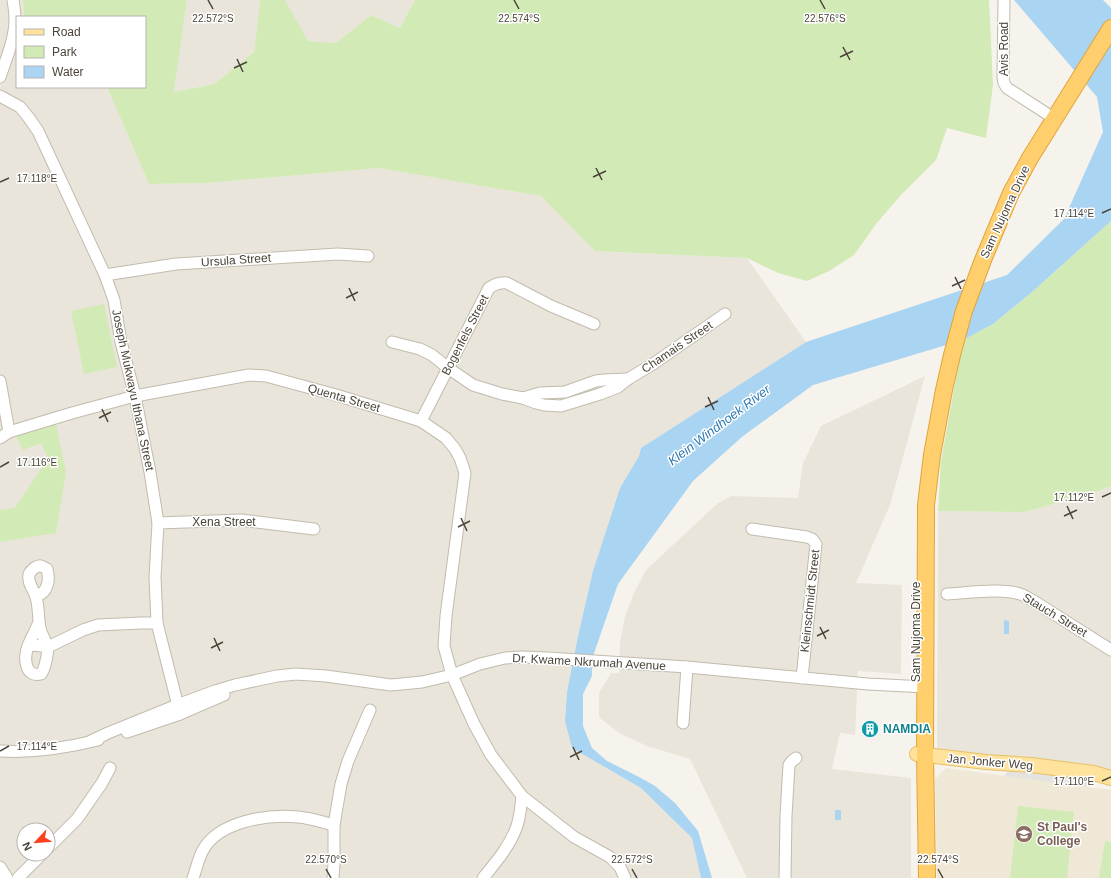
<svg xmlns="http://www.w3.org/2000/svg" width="1111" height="878" viewBox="0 0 1111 878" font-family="Arial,sans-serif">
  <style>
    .residential { fill: #eae5da; fill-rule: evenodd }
    .education { fill: #efe8d6 }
    .green { fill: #d2eab5 }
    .parking { fill: #e5e3e0 }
    .water { fill: #a9d4f2 }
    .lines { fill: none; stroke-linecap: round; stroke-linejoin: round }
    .minor-casing { stroke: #c2bbae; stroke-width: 13 }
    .major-casing { stroke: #e6c16a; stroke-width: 16 }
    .highway-casing { stroke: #e0a43c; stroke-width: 18 }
    .minor { stroke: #fff; stroke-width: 11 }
    .major { stroke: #ffe39c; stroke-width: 14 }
    .highway { stroke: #ffcf6e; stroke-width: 16 }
    .ticks { fill: none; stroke: #4b4439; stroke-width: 1.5 }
    .labels { text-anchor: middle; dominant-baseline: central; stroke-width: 3; stroke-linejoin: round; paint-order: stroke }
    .street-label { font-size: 12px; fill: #4b4439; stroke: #fff }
    .culture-label { font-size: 12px; font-weight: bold; fill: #0d838f; stroke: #fff; text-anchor: start }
    .education-label { font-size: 12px; font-weight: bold; fill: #785e54; stroke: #fff; text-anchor: start }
    .water-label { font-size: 13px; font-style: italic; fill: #2e7ab2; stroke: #fff }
    .ticks-label { font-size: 10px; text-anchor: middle; fill: #4b4439; stroke: #fff; stroke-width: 3; stroke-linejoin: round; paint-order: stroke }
  </style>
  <rect width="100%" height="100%" fill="#f6f3ec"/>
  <g class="residential">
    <path d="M 0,0 L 23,0 L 24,17 L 17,17 L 17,87 L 107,87 L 149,184 L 207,183 L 379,168 L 542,196 L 595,251 L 747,258 L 806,342 L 641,448 L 639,456 L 620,488 L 593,571 L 578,636 L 567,692 L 565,721 L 572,748 L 641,788 L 692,838 L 701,878 L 0,878 ZM 24,830 L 48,830 L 48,854 L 24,854 Z"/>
    <path d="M 187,0 L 260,0 L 254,52 L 214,84 L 174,92 Z"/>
    <path d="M 285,0 L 415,0 L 400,28 L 371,15 L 336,43 L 307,41 Z"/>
    <path d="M 925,376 L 890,505 L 856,583 L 902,585 L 901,674 L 858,671 L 855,735 L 840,733 L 832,769 L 911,778 L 911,878 L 747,878 L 690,759 L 647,746 L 619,733 L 599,717 L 599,693 L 611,673 L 619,673 L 620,643 L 625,616 L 634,593 L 646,570 L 718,503 L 731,496 L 798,498 L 803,463 L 821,426 Z"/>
    <path d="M 1111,486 L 1111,770 L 937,751 L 938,511 L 1024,512 L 1091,494 Z"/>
  </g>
  <path class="education" d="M 946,768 L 1111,790 L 1111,878 L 937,878 L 935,779 Z"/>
  <g class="green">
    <path d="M 23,0 L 187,0 L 174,92 L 214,84 L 254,52 L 260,0 L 285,0 L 308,41 L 336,43 L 371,15 L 400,28 L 415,0 L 989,0 L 993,85 L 986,138 L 947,128 L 936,160 L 901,195 L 876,224 L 854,255 L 829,271 L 807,281 L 778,273 L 747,258 L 595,251 L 541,196 L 379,168 L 207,183 L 149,184 L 107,87 L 145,87 L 145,17 L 24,17 Z"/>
    <path d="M 1111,221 L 1111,486 L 1091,494 L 1024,512 L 938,511 L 941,461 L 963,340 L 993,324 L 1032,292 Z"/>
    <path d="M 104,304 L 117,367 L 84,374 L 71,311 Z"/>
    <path d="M 55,419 L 66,473 L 56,533 L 0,542 L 0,510 L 15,508 L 48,458 L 41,443 L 23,450 L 16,436 Z"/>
    <path d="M 1018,806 L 1074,812 L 1067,878 L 1010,878 Z"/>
    <path d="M 1105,841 L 1111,842 L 1111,878 L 1099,878 Z"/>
  </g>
  <path class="parking" d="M 1011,768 L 1094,779 L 1088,787 L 1004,776 Z"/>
  <g class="water">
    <path d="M 1014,0 L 1103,0 L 1111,8 L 1111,221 L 1032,292 L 993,324 L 963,340 L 813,385 L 743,436 L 693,481 L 618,584 L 592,659 L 592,676 L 583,694 L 583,726 L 592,748 L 607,761 L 639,777 L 655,786 L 675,803 L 698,831 L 712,878 L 701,878 L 692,838 L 641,788 L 572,748 L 565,721 L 567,692 L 578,636 L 593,571 L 620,488 L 639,456 L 641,448 L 806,342 L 1007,275 L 1064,219 L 1103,132 L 1097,97 Z"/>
    <path d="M 1004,620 L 1009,621 L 1009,634 L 1004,634 Z"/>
    <rect x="835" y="810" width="6" height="10"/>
  </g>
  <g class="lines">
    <defs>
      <g id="minor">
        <path d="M 1004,0 L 1003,77 L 1004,83 L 1007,88 L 1055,119"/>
        <path d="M 0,77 C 6,59 15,39 15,19 C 15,13 14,6 13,0"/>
        <path d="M 0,96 L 20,107 L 29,118 L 38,131 L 105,275 L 114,300 L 121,342 L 135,396 L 150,472 L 158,523 L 155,577 L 157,623 L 180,714"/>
        <path d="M 105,275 L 176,264 L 338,254 L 368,256"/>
        <path d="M 392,342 L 420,349 L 432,355 L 448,368 L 473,385 L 502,394 L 523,398 L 536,403 L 544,405 L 561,406 L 600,394 L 618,387 L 628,379 L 653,364 L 725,314"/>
        <path d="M 0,381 L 9,432"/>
        <path d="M 523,398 L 540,393 L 565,392 L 596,381 L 604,380 L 628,379"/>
        <path d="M 421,421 L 489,288 C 495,284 500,282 507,283 L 551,306 L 594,324"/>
        <path d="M 0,438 L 9,432 L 72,413 L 135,396 L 249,375 L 266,376 L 336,395 L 421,421 L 446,438 L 455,449 L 460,458 L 465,473 L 446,616 L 444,646 L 452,675 L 474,724 L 491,755 L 522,796 L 574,837 L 610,857 L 620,867 L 625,878"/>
        <path d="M 158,523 L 241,520 L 314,529"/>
        <path d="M 752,529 L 807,537 L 812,539 L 816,544 L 802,678"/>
        <path d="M 947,594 C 967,593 1002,588 1020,594 C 1024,595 1028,598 1032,600 L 1111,650"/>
        <path d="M 36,596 C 48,593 50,580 47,569 C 47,569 42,566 41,566 C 37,565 31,570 29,574 C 27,583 34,590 36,597 C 39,607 38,618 40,628 C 41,634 45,639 47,645 C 49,651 45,669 41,674 C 24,678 24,657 28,646 C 31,638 36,630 39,622"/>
        <path d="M 28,646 L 35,645 L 48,647 L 83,630 L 98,625 L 141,623 L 157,623"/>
        <path d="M 683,723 L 687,667"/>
        <path d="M 127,732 L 180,714 L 224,695"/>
        <path d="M 91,741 L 108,733 L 177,705 L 215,691 L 235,685 L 277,676 L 296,674 L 326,676 L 391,685 L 422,682 L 452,675 L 480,664 L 505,658 L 522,657 L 548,658 L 687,667 L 868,684 L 925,687"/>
        <path d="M 0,751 C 33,753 66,748 98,740"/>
        <path d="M 48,848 L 77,819 L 102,783 L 110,768"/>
        <path d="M 0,867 L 7,878"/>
        <path d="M 18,878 L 42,854"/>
        <path d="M 193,878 C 196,870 198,860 202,852 C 217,821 268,814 298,817 C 310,818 322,822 334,825"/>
        <path d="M 333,878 L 334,863 L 334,825 L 341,784 L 348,761 L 370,710"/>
        <path d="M 483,878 C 496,862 510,846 517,826 C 520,817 521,806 522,796"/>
        <path d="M 785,878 L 786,816 L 789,765 L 792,761 L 796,758"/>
      </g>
      <path id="major" d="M 917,754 L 986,762 L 1031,765 L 1094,773 L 1111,778"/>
      <path id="highway" d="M 927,878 L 925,755 L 926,505 L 932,455 L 944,390 L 952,355 L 964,311 L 983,260 L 1011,193 L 1030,158 L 1111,28"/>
    </defs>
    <use href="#minor" class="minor-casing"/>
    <use href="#major" class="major-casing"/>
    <use href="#highway" class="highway-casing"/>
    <use href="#minor" class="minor"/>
    <use href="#major" class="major"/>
    <use href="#highway" class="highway"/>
  </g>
  <path class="ticks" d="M 208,0 L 213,9M 514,0 L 519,9M 820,0 L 825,9M 843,47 L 850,60M 840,57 L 853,51M 237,59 L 243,72M 234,68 L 247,62M 596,168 L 602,180M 593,177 L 606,171M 0,182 L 9,178M 1102,213 L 1111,209M 955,277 L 961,289M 952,286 L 965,280M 349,288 L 355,301M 346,298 L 358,292M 708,397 L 714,410M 705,407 L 718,401M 102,409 L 108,422M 99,418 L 111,412M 0,467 L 9,462M 1102,497 L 1111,493M 1067,506 L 1073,519M 1064,516 L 1077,510M 461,518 L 467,531M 458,527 L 470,521M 820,627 L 826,639M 817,636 L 829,630M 214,638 L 220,651M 211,648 L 223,642M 573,747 L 579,760M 0,751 L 9,746M 570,757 L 582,751M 1102,781 L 1111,777M 326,869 L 331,878M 632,869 L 637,878M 938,869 L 943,878"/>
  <defs>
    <symbol id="building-disc" viewBox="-11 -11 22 22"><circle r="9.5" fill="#0f9aa8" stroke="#fff"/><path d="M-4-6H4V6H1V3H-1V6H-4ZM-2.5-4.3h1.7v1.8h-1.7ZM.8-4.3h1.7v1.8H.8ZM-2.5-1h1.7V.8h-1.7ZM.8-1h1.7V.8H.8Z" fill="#fff"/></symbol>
    <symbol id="school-disc" viewBox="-11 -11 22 22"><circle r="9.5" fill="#8d6e63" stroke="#fff"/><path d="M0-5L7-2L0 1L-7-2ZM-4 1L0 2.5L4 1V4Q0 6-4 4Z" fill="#fff"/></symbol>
  </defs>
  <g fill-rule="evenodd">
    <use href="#building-disc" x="860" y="719" width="20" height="20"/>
    <use href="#school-disc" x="1014" y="824" width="20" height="20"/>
  </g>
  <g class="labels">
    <g class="street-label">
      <text transform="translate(1004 49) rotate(-90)">Avis Road</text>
      <text transform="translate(1005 212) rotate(-65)">Sam Nujoma Drive</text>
      <text transform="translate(236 260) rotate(-4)">Ursula Street</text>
      <text transform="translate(465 335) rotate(-63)">Bogenfels Street</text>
      <text transform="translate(677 347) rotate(-34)">Chamais Street</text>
      <text transform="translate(133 390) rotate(78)">Joseph Mukwayu Ithana Street</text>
      <text transform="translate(344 398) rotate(16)">Quenta Street</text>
      <text x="224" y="522">Xena Street</text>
      <text transform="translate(810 601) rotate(-84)">Kleinschmidt Street</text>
      <text transform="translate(1055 615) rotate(31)">Stauch Street</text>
      <text transform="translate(916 632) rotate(-90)">Sam Nujoma Drive</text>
      <text transform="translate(589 662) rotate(3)">Dr. Kwame Nkrumah Avenue</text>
      <text transform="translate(990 762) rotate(5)">Jan Jonker Weg</text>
    </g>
    <g class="culture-label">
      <text x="883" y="729">NAMDIA</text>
    </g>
    <g class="education-label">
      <text x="1037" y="827">St Paul's<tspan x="1037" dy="14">College</tspan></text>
    </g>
    <g class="water-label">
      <text transform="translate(719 425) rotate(-37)">Klein Windhoek River</text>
    </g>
  </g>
  <g class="ticks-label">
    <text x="213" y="22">22.572°S</text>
    <text x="519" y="22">22.574°S</text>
    <text x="825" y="22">22.576°S</text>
    <text x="37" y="182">17.118°E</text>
    <text x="1074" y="217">17.114°E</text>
    <text x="37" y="466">17.116°E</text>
    <text x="1074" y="501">17.112°E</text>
    <text x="37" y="750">17.114°E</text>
    <text x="1074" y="785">17.110°E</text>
    <text x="326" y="863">22.570°S</text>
    <text x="632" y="863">22.572°S</text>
    <text x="938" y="863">22.574°S</text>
  </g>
  <rect x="16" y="16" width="130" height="72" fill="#ffffff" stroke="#b7b4b0"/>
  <rect x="24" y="29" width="20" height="6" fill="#ffe39c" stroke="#b7b4b0"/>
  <text x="52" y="36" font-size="12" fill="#4b4439">Road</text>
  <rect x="24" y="46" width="20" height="12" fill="#d2eab5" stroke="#b7b4b0"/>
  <text x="52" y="56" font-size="12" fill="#4b4439">Park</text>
  <rect x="24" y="66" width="20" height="12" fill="#a9d4f2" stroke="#b7b4b0"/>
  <text x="52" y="76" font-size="12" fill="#4b4439">Water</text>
  <g transform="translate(36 842) rotate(244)"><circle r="19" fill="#ffffff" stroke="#b7b4b0"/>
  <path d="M0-3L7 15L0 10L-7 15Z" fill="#fc3f1d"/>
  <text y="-6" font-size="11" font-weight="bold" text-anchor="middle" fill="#4b4439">N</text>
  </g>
</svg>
